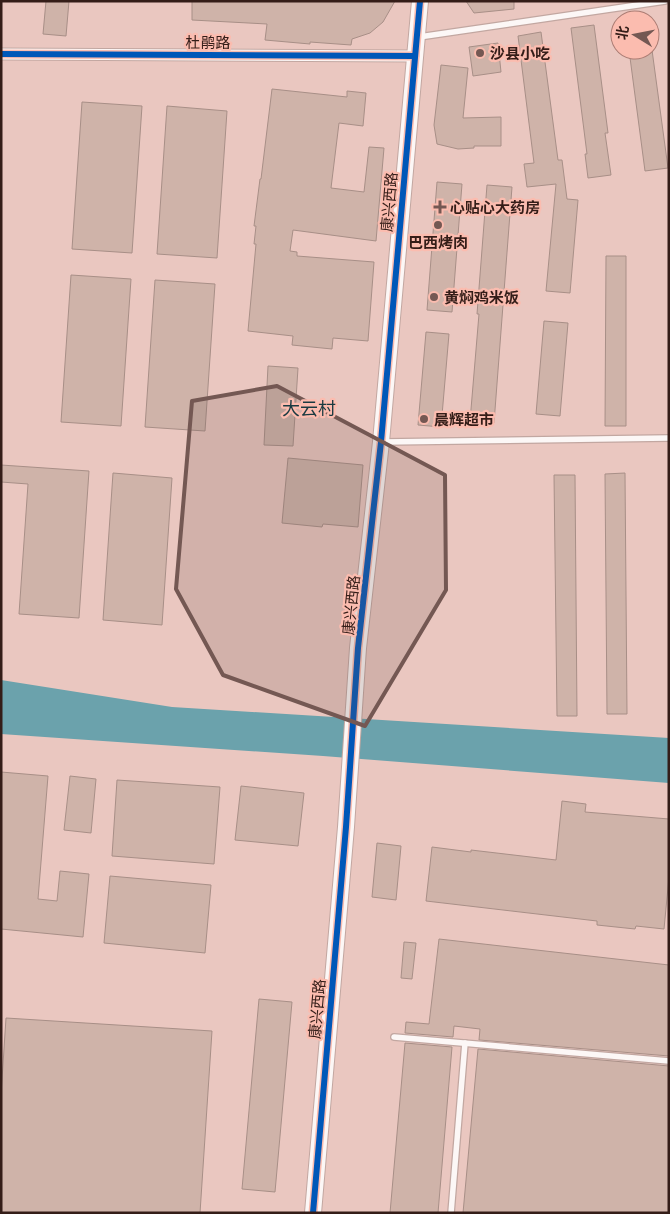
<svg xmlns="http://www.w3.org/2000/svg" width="670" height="1214" viewBox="0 0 670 1214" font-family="Arial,'Noto Sans SC',sans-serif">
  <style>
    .water { fill: #6ba2ac }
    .building { fill: #cfb3a9; stroke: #a88f87 }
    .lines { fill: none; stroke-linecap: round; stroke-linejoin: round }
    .lane-casing { stroke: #c2a7a1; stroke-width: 8 }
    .street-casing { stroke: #c2a7a1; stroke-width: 13 }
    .secondary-casing { stroke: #c2a7a1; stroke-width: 18 }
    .lane { stroke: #fcf7f6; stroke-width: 5.5 }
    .street { stroke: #fcf7f6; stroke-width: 11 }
    .secondary { stroke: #fcf7f6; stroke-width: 16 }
    .cycleway-casing { stroke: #fbbcaf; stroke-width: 9 }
    .cycleway { stroke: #0057b8; stroke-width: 6 }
    .marked { fill: #745853; fill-opacity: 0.2; stroke: #745853; stroke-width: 4; stroke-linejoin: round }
    .poi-dot { fill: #745853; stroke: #fbbcaf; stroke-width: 2 }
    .labels { text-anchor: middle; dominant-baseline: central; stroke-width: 4.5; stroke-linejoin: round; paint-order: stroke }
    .street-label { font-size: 15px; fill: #341d18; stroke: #fbbcaf }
    .poi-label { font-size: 15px; font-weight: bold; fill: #341d18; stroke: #fbbcaf; text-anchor: start }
    .quarter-label { font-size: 18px; fill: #193a41; stroke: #fbbcaf }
  </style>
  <rect width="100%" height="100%" fill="#eac7c0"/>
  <path class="water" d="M 1,680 L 172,707 L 669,738 L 669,783 L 323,756 L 1,734 Z"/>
  <g class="building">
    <path d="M 46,1 L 69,1 L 66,36 L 43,34 Z"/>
    <path d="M 192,1 L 395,1 L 383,22 L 370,33 L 352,39 L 351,45 L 310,42 L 310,44 L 265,40 L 267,24 L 192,20 Z"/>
    <path d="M 466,1 L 514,1 L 514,9 L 474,13 Z"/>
    <path d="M 594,25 L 608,133 L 605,133 L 611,175 L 588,178 L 585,154 L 587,154 L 571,28 Z"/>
    <path d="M 541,32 L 558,160 L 562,160 L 567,199 L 578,200 L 570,293 L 546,291 L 556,184 L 527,187 L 524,164 L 534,163 L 518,36 Z"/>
    <path d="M 498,43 L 501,72 L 473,76 L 469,47 Z"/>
    <path d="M 629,50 L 652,50 L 668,168 L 645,171 Z"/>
    <path d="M 441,65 L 468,68 L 463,118 L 501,117 L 501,146 L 474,146 L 474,148 L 458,149 L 437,144 L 434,125 Z"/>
    <path d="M 272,89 L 347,97 L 347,91 L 366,93 L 363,126 L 339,123 L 331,188 L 364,192 L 369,147 L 384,148 L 376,241 L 293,230 L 290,251 L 297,252 L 297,256 L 374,262 L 368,341 L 333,338 L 332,349 L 292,345 L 293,336 L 248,331 L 256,244 L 254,244 L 256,226 L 254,226 L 260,179 L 261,179 Z"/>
    <path d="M 82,102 L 142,106 L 132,253 L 72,249 Z"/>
    <path d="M 167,106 L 227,111 L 217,258 L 157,254 Z"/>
    <path d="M 437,182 L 462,184 L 452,312 L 427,310 Z"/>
    <path d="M 487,185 L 512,187 L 494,423 L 470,421 L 479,314 L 477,314 Z"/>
    <path d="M 606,256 L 626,256 L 626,426 L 605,426 Z"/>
    <path d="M 71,275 L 131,279 L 121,426 L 61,422 Z"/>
    <path d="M 155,280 L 215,284 L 205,431 L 145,427 Z"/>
    <path d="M 544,321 L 568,323 L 560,416 L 536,414 Z"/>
    <path d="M 426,332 L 449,334 L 441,427 L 418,425 Z"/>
    <path d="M 268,366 L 298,368 L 293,446 L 264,445 Z"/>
    <path d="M 288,458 L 363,465 L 358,527 L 323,524 L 322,527 L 282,523 Z"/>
    <path d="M 1,465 L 89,471 L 79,618 L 19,614 L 28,484 L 1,482 Z"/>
    <path d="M 113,473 L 172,478 L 162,625 L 103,620 Z"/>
    <path d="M 625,473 L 627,714 L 607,714 L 605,474 Z"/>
    <path d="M 554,475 L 575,475 L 577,716 L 557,716 Z"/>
    <path d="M 1,772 L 48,776 L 38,899 L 57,901 L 60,871 L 89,874 L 83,937 L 1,929 Z"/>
    <path d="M 70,776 L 96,779 L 91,833 L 64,830 Z"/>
    <path d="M 117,780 L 220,787 L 214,864 L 112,856 Z"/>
    <path d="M 241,786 L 304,793 L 298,846 L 235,840 Z"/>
    <path d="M 562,801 L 586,804 L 585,812 L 669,819 L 669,877 L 664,929 L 636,926 L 635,929 L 597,925 L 597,921 L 426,901 L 432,847 L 471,852 L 471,850 L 556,860 Z"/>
    <path d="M 377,843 L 401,846 L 396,900 L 372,897 Z"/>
    <path d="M 110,876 L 211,885 L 205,953 L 104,943 Z"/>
    <path d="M 439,939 L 669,965 L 669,1056 L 479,1040 L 480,1029 L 454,1026 L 453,1037 L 405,1033 L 406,1022 L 429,1024 Z"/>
    <path d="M 404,942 L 416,943 L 412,979 L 401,978 Z"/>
    <path d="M 259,999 L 292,1002 L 275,1192 L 242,1189 Z"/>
    <path d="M 6,1018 L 212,1031 L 200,1213 L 1,1213 L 1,1095 Z"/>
    <path d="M 405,1043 L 452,1047 L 438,1213 L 390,1213 Z"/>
    <path d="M 478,1049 L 669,1066 L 669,1213 L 463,1213 Z"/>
  </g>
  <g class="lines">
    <defs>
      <g id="lane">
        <path d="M 419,37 L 665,1"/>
        <path d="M 383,442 L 669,438"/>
        <path d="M 394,1037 L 669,1061"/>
        <path d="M 451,1213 L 465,1043"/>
      </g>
      <path id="street" d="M 1,54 L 415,56"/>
      <path id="secondary" d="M 313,1213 L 346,827 L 358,648 L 381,442 L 420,1"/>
    </defs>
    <use href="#lane" class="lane-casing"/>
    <use href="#street" class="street-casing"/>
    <use href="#secondary" class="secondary-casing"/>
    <use href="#lane" class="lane"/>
    <use href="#street" class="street"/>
    <use href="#secondary" class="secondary"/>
    <defs>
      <g id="cycleway">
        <path d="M 1,54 L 415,56"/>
        <path d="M 313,1213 L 346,827 L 358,648 L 381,442 L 420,1"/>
      </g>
    </defs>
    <use href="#cycleway" class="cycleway-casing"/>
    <use href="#cycleway" class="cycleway"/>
  </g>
  <path class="marked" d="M 277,386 L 445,475 L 446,590 L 365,726 L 223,675 L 176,589 L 192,401 Z"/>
  <g class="poi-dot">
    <circle cx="480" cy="53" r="5"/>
    <path d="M437.5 199.5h5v5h5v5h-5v5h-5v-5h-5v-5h5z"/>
    <circle cx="438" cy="225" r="5"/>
    <circle cx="434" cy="297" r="5"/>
    <circle cx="424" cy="419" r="5"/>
  </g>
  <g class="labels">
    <g class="street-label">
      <text x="208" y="42">杜鹃路</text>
      <text transform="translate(389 202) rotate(-85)">康兴西路</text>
      <text transform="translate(351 605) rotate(-84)">康兴西路</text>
      <text transform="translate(317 1009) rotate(-85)">康兴西路</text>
    </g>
    <g class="poi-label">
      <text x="490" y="53">沙县小吃</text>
      <text x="450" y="207">心贴心大药房</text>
      <text x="438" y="242" text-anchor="middle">巴西烤肉</text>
      <text x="444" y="297">黄焖鸡米饭</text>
      <text x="434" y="419">晨辉超市</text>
    </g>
    <g class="quarter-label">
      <text x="309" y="409">大云村</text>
    </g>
  </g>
  <rect width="670" height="1214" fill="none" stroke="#341d18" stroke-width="5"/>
  <g transform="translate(635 35) rotate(280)"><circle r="24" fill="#fbbcaf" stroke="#ab7c73"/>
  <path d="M0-4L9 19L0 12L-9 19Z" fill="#745853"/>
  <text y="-8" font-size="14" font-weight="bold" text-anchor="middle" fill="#341d18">北</text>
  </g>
</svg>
